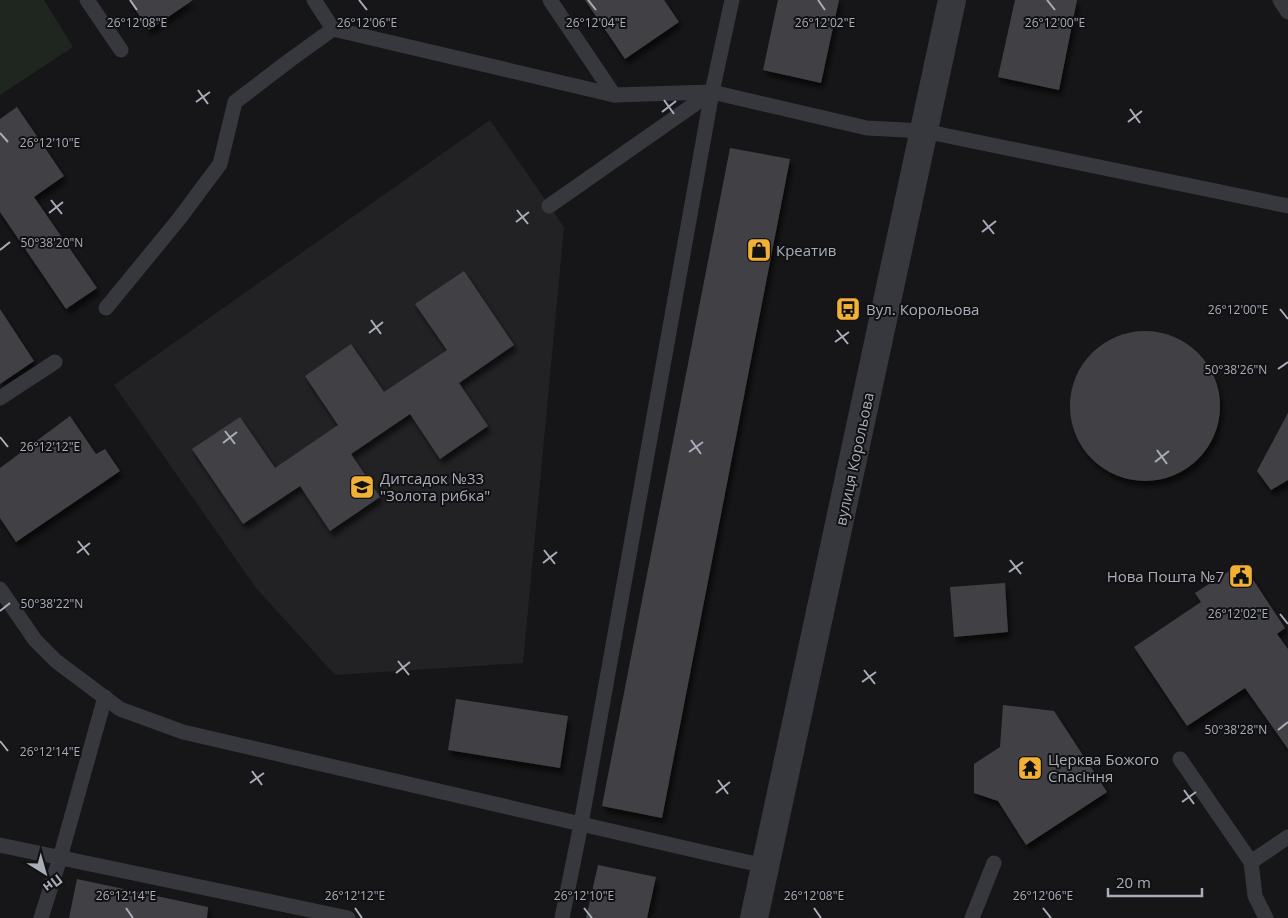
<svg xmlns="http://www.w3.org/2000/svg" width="1288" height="918" viewBox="0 0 1288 918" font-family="'Open Sans',sans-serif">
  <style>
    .built { fill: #222225 }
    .green { fill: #1e261f }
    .building { fill: #404145; filter: url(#shadow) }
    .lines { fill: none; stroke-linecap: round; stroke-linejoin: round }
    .service { stroke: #37383d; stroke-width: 15 }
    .tertiary { stroke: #37383d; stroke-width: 28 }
    .ticks { fill: none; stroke: #a8adb8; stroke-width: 2 }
    .labels { text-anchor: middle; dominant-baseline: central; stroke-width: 4; stroke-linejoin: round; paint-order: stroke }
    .poi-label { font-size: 15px; fill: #a8adb8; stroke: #111113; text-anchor: start }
    .street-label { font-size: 15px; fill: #a8adb8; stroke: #111113 }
    .ticks-label { font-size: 12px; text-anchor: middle; fill: #a8adb8; stroke: #111113; stroke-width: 4; stroke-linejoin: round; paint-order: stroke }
  </style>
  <defs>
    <filter id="shadow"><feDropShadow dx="3" dy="5.5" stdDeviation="2.5" flood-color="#0009"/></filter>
  </defs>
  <rect width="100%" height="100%" fill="#161618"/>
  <path class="built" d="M 490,120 L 564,227 L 523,663 L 335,675 L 256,588 L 114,385 Z"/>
  <path class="green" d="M 0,0 L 44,0 L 73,47 L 0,95 Z"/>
  <g class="building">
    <path d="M 129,0 L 193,0 L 149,30 Z"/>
    <path d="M 585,0 L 664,0 L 679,22 L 625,59 Z"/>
    <path d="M 778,0 L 839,0 L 821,83 L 763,70 Z"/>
    <path d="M 1015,0 L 1077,0 L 1059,90 L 998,77 Z"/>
    <path d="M 17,107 L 64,176 L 34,197 L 97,288 L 66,309 L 0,212 L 0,119 Z"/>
    <path d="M 730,148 L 790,159 L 662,818 L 602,806 Z"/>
    <path d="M 464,271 L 514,345 L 459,383 L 488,426 L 440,459 L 410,414 L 351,454 L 380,497 L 330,531 L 300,486 L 243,524 L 192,449 L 240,417 L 275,468 L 338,425 L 305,376 L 351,344 L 384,392 L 447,350 L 415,304 Z"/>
    <path d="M 0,309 L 34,361 L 0,384 Z"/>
    <circle cx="1145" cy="406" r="75"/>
    <path d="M 1288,413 L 1288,480 L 1271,490 L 1257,471 Z"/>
    <path d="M 70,416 L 96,454 L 105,449 L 120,471 L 16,542 L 0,518 L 0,468 Z"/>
    <path d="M 1242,563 L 1285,628 L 1277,634 L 1288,649 L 1288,749 L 1245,688 L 1187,726 L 1134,647 L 1201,602 L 1195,593 Z"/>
    <path d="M 1005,583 L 1008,632 L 954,637 L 950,587 Z"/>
    <path d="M 456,699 L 568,716 L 560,768 L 448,750 Z"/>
    <path d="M 1003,705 L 1054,711 L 1107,792 L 1026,845 L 998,801 L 974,793 L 974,764 L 1000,747 Z"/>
    <path d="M 598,865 L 656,877 L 647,918 L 586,918 Z"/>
    <path d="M 77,879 L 208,907 L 207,918 L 69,918 Z"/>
  </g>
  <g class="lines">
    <g class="service">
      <path d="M 87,0 L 121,50"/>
      <path d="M 314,0 L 333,29"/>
      <path d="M 550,0 L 614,95"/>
      <path d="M 1280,0 L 1288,12"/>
      <path d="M 549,206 L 712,92"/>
      <path d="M 106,308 L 179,219 L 220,164 L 235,102 L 290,60 L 333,29 L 614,95 L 712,92 L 867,128 L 924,131 L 1288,206"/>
      <path d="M 0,398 L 55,362"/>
      <path d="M 0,589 L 35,640 L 56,661 L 120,709 L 183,732 L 711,854 L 766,866"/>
      <path d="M 1180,759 L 1251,862 L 1288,837"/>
      <path d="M 0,845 L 348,918"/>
      <path d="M 1251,862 L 1255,896 L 1266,918"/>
      <path d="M 41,918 L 60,858 L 105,697"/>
      <path d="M 562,918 L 581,824 L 712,92 L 732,0"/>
      <path d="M 972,918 L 994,863"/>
    </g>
    <path class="tertiary" d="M 754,918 L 952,0"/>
  </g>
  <path class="ticks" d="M 130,0 L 137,10M 359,0 L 367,10M 588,0 L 596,10M 818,0 L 825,10M 1047,0 L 1055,10M 198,90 L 208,104M 664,100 L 674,114M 196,102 L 210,92M 1130,109 L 1140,123M 662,112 L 676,101M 1128,122 L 1142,111M 0,133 L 8,142M 51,200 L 62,214M 517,210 L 528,224M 49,213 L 63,202M 983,220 L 994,234M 516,222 L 529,212M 982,232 L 996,221M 0,250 L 10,242M 1280,309 L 1288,319M 371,320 L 381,334M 837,330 L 848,344M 369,333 L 383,322M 835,342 L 849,332M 1278,369 L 1288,362M 225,431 L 235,444M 0,437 L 8,447M 691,440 L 701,454M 223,443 L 237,432M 1157,450 L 1167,464M 689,452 L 703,442M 1155,462 L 1169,451M 78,541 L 89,555M 544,550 L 555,564M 77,553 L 90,543M 1010,560 L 1021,574M 543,563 L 557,552M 1009,572 L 1023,562M 0,611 L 10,603M 1280,614 L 1288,624M 398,661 L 409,675M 864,670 L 875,684M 396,673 L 410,662M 862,682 L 876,672M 1278,730 L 1288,722M 0,741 L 8,751M 252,771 L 262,785M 718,780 L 728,794M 250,783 L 264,773M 1184,790 L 1194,804M 716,793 L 730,782M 1182,802 L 1196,792M 126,908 L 133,918M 355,908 L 362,918M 584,908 L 592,918M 814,908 L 821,918M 1043,908 L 1051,918"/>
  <defs>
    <symbol id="shop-square" viewBox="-11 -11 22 22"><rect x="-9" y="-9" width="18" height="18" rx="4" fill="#f2b134" stroke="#111113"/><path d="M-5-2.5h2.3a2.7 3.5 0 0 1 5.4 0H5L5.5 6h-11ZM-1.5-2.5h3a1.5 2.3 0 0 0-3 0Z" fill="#111"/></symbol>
    <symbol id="bus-square" viewBox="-11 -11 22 22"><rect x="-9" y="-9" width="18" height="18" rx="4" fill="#f2b134" stroke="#111113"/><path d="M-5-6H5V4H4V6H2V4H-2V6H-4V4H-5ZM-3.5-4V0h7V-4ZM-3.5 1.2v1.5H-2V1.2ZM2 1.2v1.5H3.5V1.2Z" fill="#111"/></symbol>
    <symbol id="school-square" viewBox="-11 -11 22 22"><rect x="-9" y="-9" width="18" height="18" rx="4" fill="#f2b134" stroke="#111113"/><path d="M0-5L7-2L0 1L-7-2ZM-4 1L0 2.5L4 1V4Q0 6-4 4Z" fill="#111"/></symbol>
    <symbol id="civic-square" viewBox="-11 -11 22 22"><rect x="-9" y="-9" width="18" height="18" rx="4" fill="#f2b134" stroke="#111113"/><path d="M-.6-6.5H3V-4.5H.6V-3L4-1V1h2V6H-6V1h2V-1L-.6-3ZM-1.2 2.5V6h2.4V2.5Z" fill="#111"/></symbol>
    <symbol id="temple-square" viewBox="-11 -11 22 22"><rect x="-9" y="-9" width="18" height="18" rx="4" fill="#f2b134" stroke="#111113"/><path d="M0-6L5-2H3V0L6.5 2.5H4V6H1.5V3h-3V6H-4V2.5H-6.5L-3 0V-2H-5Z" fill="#111"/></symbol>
  </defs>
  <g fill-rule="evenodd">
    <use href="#shop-square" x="745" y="236" width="28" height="28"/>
    <use href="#bus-square" x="834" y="295" width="28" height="28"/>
    <use href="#school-square" x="348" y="473" width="28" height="28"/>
    <use href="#civic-square" x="1227" y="562" width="28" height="28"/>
    <use href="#temple-square" x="1016" y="754" width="28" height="28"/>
  </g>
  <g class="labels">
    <g class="poi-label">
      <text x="776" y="250">Креатив</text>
      <text x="866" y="309">Вул. Корольова</text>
      <text x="380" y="478">Дитсадок №33<tspan x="380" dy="17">"Золота рибка"</tspan></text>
      <text x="1224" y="576" text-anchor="end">Нова Пошта №7</text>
      <text x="1048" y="759">Церква Божого<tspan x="1048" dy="17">Спасіння</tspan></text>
    </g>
    <g class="street-label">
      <text transform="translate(854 459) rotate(-78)">вулиця Корольова</text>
    </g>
  </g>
  <g class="ticks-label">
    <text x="367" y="27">26°12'06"E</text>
    <text x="596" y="27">26°12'04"E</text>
    <text x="825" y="27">26°12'02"E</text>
    <text x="137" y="27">26°12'08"E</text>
    <text x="1055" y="27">26°12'00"E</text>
    <text x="50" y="147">26°12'10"E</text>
    <text x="52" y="247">50°38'20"N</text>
    <text x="1238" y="314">26°12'00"E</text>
    <text x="1236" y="374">50°38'26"N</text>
    <text x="50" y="451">26°12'12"E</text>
    <text x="52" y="608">50°38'22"N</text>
    <text x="1238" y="618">26°12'02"E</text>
    <text x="1236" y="734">50°38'28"N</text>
    <text x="50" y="756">26°12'14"E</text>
    <text x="126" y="900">26°12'14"E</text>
    <text x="355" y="900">26°12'12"E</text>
    <text x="584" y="900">26°12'10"E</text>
    <text x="814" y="900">26°12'08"E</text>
    <text x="1043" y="900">26°12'06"E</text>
  </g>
  <g transform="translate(45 873) rotate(143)" stroke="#111113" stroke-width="4" paint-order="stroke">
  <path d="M0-4L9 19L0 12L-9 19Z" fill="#a8adb8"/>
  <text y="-8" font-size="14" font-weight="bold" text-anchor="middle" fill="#a8adb8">Пн</text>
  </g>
  <path d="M1108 888v8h94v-8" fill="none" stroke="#a8adb8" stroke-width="2.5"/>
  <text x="1116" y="888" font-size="15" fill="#a8adb8" stroke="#111113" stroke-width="4" paint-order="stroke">20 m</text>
</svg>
